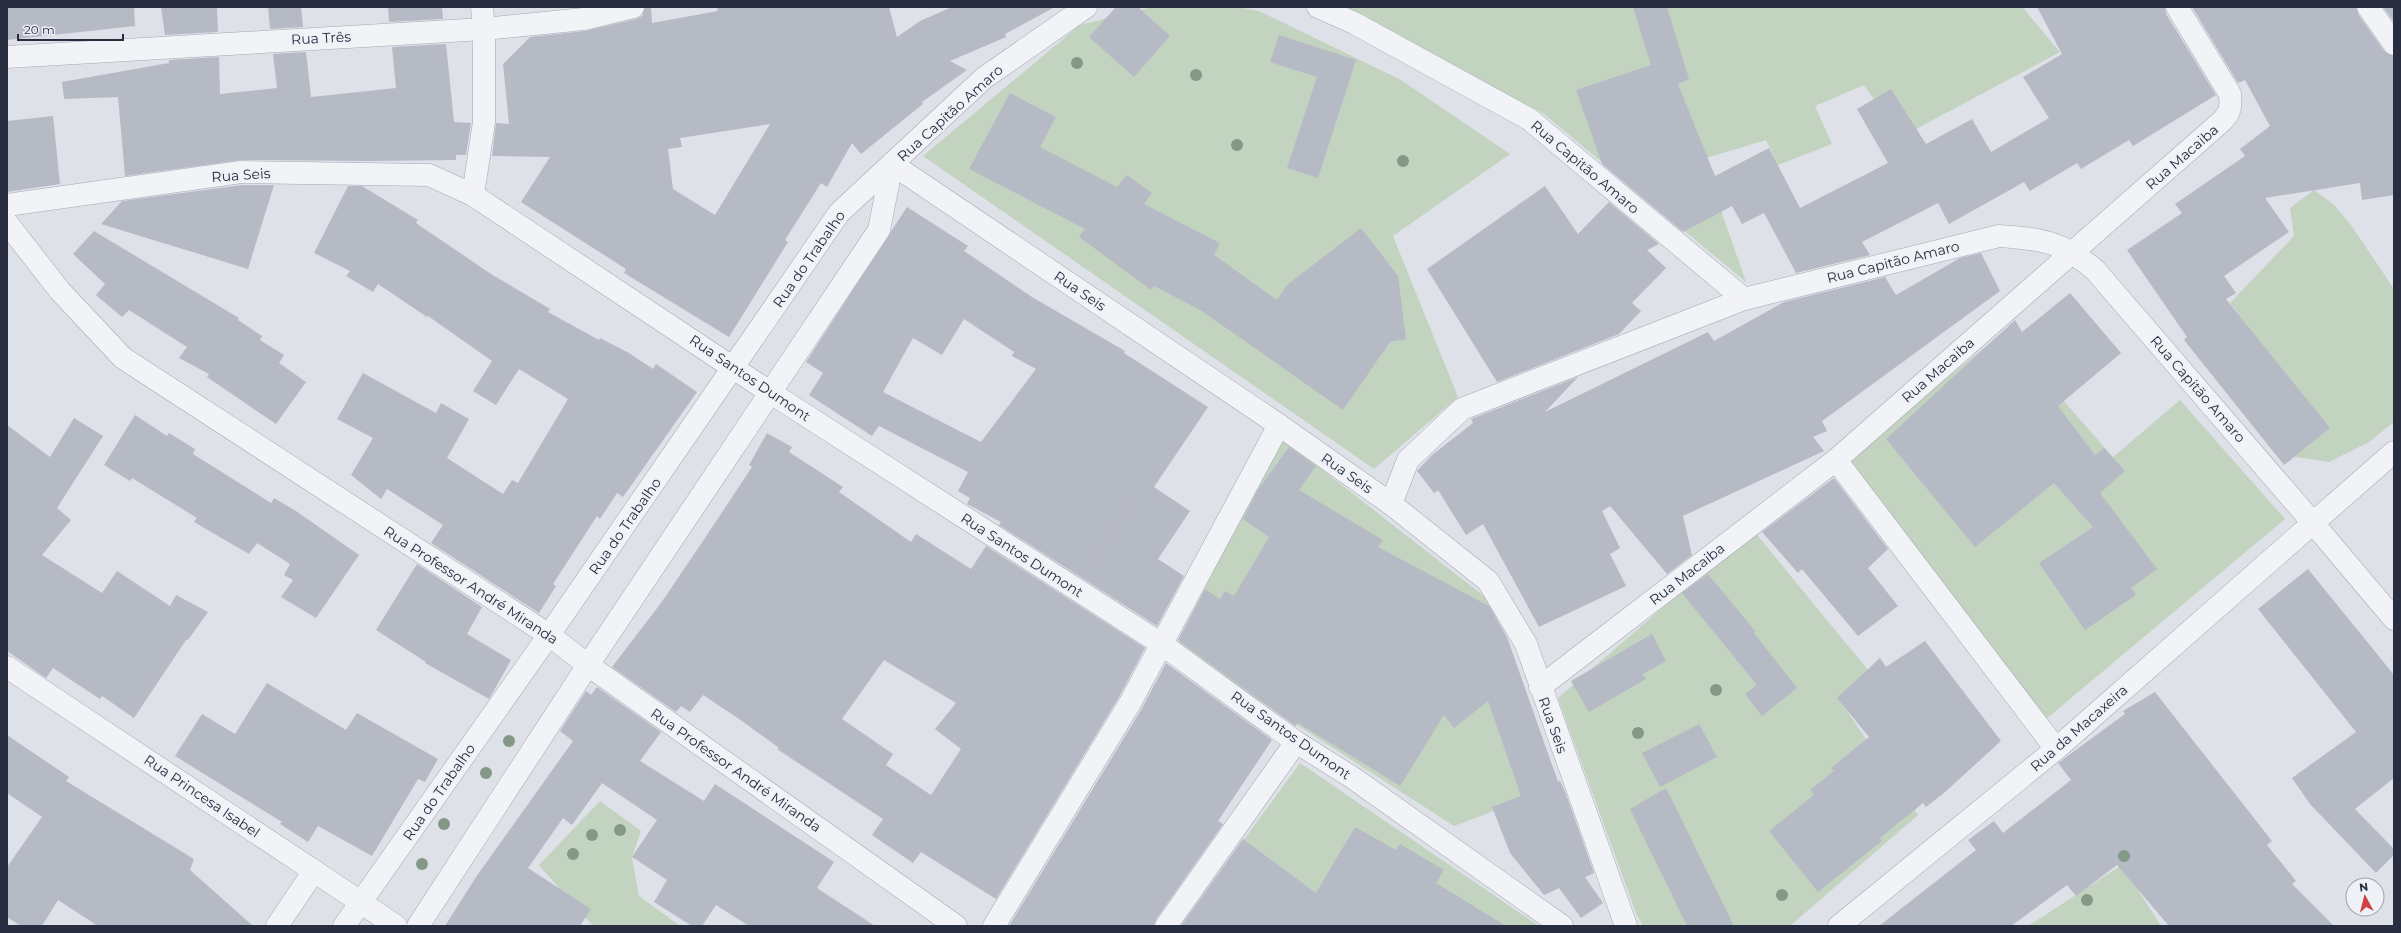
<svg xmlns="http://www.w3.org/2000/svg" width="2401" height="933" viewBox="0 0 2401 933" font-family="Montserrat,sans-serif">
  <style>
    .green { fill: #c2d3c0 }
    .building { fill: #b6bac5; fill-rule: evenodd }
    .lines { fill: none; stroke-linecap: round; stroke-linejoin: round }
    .minor-casing { stroke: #a4a7b2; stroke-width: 23 }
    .tertiary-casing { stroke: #a4a7b2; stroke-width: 23 }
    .path { stroke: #b9bcc4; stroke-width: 2.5; stroke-dasharray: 3 3; stroke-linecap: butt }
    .minor { stroke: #f2f3f7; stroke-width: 22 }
    .tertiary { stroke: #f2f3f7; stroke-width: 22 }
    .tree { fill: #839886 }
    .labels { text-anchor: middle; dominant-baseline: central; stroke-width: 3.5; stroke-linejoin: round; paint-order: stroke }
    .street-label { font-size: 14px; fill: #282d40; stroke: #eef1f6 }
  </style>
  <rect width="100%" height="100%" fill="#dfe1e8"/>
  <g class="green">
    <path d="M 1152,7 L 1237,7 L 1259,11 L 1401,80 L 1510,154 L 1393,236 L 1458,397 L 1374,469 L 923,156 L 1080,25 Z"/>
    <path d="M 1343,7 L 2022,7 L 2060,52 L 1901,137 L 1864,85 L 1815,106 L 1832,144 L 1778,165 L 1766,140 L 1703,159 L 1746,282 L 1544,114 L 1482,83 Z"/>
    <path d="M 2314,190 L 2333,204 L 2351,225 L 2394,289 L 2394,422 L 2369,442 L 2329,462 L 2289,456 L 2247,325 L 2230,303 L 2294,236 L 2290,208 Z"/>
    <path d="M 2003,332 L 2113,457 L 2180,400 L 2285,519 L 2046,719 L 1847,460 Z"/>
    <path d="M 1279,436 L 1489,600 L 1560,786 L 1454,826 L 1176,647 Z"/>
    <path d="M 1753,530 L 1868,670 L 1838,698 L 1918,815 L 1790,926 L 1643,926 L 1636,913 L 1558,698 Z"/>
    <path d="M 1300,763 L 1539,926 L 1181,926 Z"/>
    <path d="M 600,801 L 641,831 L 632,857 L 639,896 L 680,926 L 593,926 L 539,865 Z"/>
    <path d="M 2122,865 L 2161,926 L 2028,926 Z"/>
  </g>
  <g class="building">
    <path d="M 7,7 L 134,7 L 135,26 L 7,40 Z"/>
    <path d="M 161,7 L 217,7 L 218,32 L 165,35 Z"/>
    <path d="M 268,7 L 301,7 L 303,27 L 270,29 Z"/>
    <path d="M 388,7 L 442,7 L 443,19 L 389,22 Z"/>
    <path d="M 645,7 L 651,7 L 652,23 L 718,11 L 717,7 L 889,7 L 897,37 L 920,21 L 952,7 L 1055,7 L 1005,34 L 1006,37 L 950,61 L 967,70 L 922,102 L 923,104 L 861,154 L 852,143 L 827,187 L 821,183 L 785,240 L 788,242 L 729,337 L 624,273 L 626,269 L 521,202 L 550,157 L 492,156 L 496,123 L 509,124 L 503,64 L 530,37 L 585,31 L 636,19 L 642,16 ZM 770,124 L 715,215 L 673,189 L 668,149 L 682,147 L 680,138 Z"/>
    <path d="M 1116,7 L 1138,7 L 1170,36 L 1134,77 L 1089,37 Z"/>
    <path d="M 1633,7 L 1667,7 L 1689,79 L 1678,84 L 1715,176 L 1769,148 L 1800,208 L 1888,163 L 1857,109 L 1891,89 L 1926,144 L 1972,119 L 1991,152 L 2049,118 L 2023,77 L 2062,54 L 2037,7 L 2165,7 L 2166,14 L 2216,95 L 2133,146 L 2129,140 L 2081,169 L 2077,163 L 2030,191 L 2024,182 L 1949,224 L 1938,203 L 1862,242 L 1870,255 L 1796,273 L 1764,213 L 1742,224 L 1732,206 L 1683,232 L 1602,164 L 1576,90 L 1651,65 Z"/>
    <path d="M 2192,7 L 2356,7 L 2358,14 L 2384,51 L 2394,56 L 2394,195 L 2362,200 L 2360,183 L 2265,198 L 2289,232 L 2224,276 L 2236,293 L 2226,299 L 2330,428 L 2284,465 L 2184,340 L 2187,337 L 2127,250 L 2182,213 L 2175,204 L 2245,156 L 2240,149 L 2270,126 L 2245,80 L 2238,83 Z"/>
    <path d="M 2383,7 L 2394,7 L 2394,22 Z"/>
    <path d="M 1279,35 L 1356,60 L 1318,178 L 1287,168 L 1317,77 L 1270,62 Z"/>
    <path d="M 446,44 L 454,122 L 471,123 L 466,155 L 456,155 L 456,160 L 364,161 L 241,160 L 125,176 L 118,97 L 64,99 L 62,82 L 169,63 L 169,60 L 219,57 L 220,94 L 277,88 L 273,54 L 306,52 L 311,97 L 396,88 L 392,47 Z"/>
    <path d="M 1010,93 L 1056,117 L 1040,147 L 1117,187 L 1127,175 L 1152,193 L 1144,204 L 1220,243 L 1214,255 L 1277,300 L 1287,285 L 1361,228 L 1398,276 L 1406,339 L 1390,342 L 1343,410 L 1202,311 L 1154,286 L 1151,290 L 1079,237 L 1085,229 L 969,169 Z"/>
    <path d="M 53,116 L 60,184 L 7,192 L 7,121 Z"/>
    <path d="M 242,185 L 274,185 L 248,269 L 101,224 L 122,201 Z"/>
    <path d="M 348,186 L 362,186 L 418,220 L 416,223 L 491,274 L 550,309 L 548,312 L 599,340 L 600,338 L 629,353 L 653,369 L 656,364 L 697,392 L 623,497 L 617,493 L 600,519 L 597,516 L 553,584 L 556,586 L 539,613 L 431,543 L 443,525 L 387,489 L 381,499 L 351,475 L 373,438 L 337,419 L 363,373 L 436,413 L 441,403 L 469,419 L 447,458 L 503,494 L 512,480 L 518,483 L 568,399 L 519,369 L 496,405 L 473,391 L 492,361 L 428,316 L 427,317 L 378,284 L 373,292 L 346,276 L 350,271 L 314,253 Z"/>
    <path d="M 1545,186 L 1578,234 L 1609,202 L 1659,244 L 1647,250 L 1666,268 L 1632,303 L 1641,311 L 1619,334 L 1497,382 L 1427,269 Z"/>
    <path d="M 907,207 L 968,246 L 964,251 L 1032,297 L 1125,351 L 1124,353 L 1208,407 L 1154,487 L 1190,511 L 1158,559 L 1184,576 L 1157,626 L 999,525 L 1001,522 L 967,504 L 970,498 L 958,491 L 968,472 L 879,426 L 872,436 L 809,395 L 823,373 L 806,362 ZM 964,319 L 1014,352 L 1012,356 L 1036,369 L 981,442 L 883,392 L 913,338 L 942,355 Z"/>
    <path d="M 94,231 L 239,318 L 238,320 L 262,336 L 260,340 L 284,355 L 279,363 L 306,382 L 276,424 L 207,377 L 209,374 L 179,358 L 187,347 L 129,310 L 122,317 L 96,295 L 105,284 L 73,254 Z"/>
    <path d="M 1981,253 L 2000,291 L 1822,421 L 1827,431 L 1813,437 L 1824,451 L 1683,516 L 1692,555 L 1667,574 L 1610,506 L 1602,511 L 1620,548 L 1610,554 L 1626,586 L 1539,627 L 1483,524 L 1466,535 L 1438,490 L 1434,493 L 1417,471 L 1432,455 L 1473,423 L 1471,419 L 1578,377 L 1545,412 L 1708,332 L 1714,341 L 1784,302 L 1885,277 L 1896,295 L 1960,258 Z"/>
    <path d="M 2070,293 L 2121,353 L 2058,406 L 2095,455 L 2104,448 L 2125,471 L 2100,493 L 2157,569 L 2131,588 L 2136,595 L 2085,630 L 2039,563 L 2093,527 L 2054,483 L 1975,547 L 1886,439 L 2015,320 L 2022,332 Z"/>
    <path d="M 135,415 L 167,436 L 169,433 L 195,449 L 193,454 L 271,503 L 274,498 L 296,511 L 359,555 L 316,618 L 281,597 L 293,580 L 284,575 L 290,564 L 257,543 L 249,554 L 194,522 L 197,518 L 132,478 L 130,481 L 104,465 Z"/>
    <path d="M 74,418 L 103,436 L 57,508 L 71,520 L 42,555 L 102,593 L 117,571 L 170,606 L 176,595 L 208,612 L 188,640 L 186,640 L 134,718 L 102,696 L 100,699 L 53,668 L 46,678 L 7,651 L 7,425 L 50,457 Z"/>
    <path d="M 767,433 L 792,447 L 789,452 L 843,487 L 839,492 L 911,542 L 916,534 L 971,569 L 986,546 L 1145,648 L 1119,697 L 996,899 L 921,852 L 913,863 L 872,835 L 883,819 L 777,749 L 779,748 L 742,721 L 703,695 L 690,712 L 681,706 L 676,712 L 612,667 L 661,603 L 701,544 L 752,467 L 749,465 ZM 884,660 L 956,703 L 935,729 L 961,749 L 931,795 L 886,765 L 893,754 L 842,719 Z"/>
    <path d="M 1289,447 L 1316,466 L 1299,490 L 1383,540 L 1378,547 L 1489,606 L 1507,637 L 1558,782 L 1560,781 L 1566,794 L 1594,873 L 1585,877 L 1603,903 L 1581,918 L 1559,888 L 1544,895 L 1510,853 L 1492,807 L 1521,796 L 1488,701 L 1454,728 L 1444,715 L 1400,786 L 1298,723 L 1295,726 L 1178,640 L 1205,589 L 1220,599 L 1225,591 L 1234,596 L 1269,537 L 1243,519 L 1258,490 Z"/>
    <path d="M 1834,478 L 1888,549 L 1868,568 L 1898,606 L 1858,636 L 1802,569 L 1798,573 L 1762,532 Z"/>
    <path d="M 417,564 L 482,607 L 467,634 L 511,660 L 489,699 L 425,663 L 426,662 L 376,630 Z"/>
    <path d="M 2308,569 L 2394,675 L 2394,778 L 2355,809 L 2394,849 L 2394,855 L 2376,873 L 2310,804 L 2292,778 L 2356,732 L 2258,609 Z"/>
    <path d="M 1708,574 L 1756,632 L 1754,633 L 1797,688 L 1762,716 L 1745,694 L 1757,685 L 1682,593 Z"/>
    <path d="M 1652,634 L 1666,661 L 1643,674 L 1646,679 L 1589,712 L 1571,681 Z"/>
    <path d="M 1925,641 L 2001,741 L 1944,793 L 1926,807 L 1923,803 L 1880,838 L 1882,841 L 1818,892 L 1769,831 L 1814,795 L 1810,790 L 1834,771 L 1831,768 L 1869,737 L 1837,698 L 1880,658 L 1886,667 Z"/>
    <path d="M 1166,663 L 1272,740 L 1218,821 L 1223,824 L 1156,919 L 1154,926 L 1009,926 L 1141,710 Z"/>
    <path d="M 267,683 L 346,730 L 357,713 L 438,759 L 425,782 L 418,779 L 372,856 L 318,826 L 308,842 L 280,824 L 282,822 L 175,756 L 202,714 L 235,734 Z"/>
    <path d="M 597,687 L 661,732 L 640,761 L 704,801 L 715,784 L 834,862 L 817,888 L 875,926 L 749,926 L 716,905 L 702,926 L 692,926 L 654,902 L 667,880 L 632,857 L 657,820 L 602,783 L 572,825 L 563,818 L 528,868 L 591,909 L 580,926 L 445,926 L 476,877 L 573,741 L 560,731 L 586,691 L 591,695 Z"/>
    <path d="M 2155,692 L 2272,841 L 2267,845 L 2296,881 L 2292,884 L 2334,926 L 2169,926 L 2117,865 L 2076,896 L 2067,885 L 2011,926 L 1879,926 L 1976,850 L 1968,840 L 1994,821 L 2003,833 L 2071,780 L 2058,763 L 2125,714 L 2123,711 Z"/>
    <path d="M 1699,724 L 1717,757 L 1660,787 L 1642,753 Z"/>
    <path d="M 7,735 L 69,777 L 66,781 L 194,859 L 190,870 L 253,926 L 98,926 L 58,900 L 42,926 L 21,926 L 7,917 L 7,867 L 42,817 L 7,793 Z"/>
    <path d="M 1666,788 L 1734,926 L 1687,926 L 1630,809 Z"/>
    <path d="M 1355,827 L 1396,850 L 1400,844 L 1444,870 L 1436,883 L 1506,926 L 1181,926 L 1243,839 L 1316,893 Z"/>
  </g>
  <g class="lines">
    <defs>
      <g id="minor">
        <path d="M 2368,7 L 2394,44"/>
        <path d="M 7,57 L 484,29 L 584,19 L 633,7"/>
        <path d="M 892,164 L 1279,425 L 1391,504 L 1488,581 L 1526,644 L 1626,926"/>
        <path d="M 473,195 L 484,122 L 484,29 L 482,7"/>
        <path d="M 7,205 L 241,172 L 429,175 L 473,195 L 771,393 L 1163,645 L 1296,742 L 1353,778 L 1562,926"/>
        <path d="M 7,223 L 60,291 L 123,358 L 549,635 L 588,665 L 956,926"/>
        <path d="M 1836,460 L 2056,749"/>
        <path d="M 1391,504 L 1408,460 L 1462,409 L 1744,299"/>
        <path d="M 7,667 L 314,871"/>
        <path d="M 1540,687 L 1836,460 L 2222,121 C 2231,112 2231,106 2230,94 L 2177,7"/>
        <path d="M 994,926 L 1130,703 L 1279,425"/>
        <path d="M 1166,926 L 1296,742"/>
        <path d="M 1839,926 L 2056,749 L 2313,523 L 2394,619"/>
      </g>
      <g id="tertiary">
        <path d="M 1318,7 L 1354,23 L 1529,119 L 1744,299 L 1999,236 C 2042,239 2061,241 2095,270 L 2313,523 L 2394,452"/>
        <path d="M 277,926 L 314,871 L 396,926"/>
        <path d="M 344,926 L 549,635 L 839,213 L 984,78 L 1086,7"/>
        <path d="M 418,926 L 588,665 L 879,230 L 892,164"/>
      </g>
    </defs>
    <use href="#minor" class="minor-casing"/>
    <use href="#tertiary" class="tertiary-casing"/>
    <path class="path" d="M 1092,564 L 1134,496"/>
    <use href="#minor" class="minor"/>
    <use href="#tertiary" class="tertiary"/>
  </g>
  <g class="tree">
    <circle cx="1077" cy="63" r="6"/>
    <circle cx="1196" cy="75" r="6"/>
    <circle cx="1237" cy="145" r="6"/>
    <circle cx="1403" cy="161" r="6"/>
    <circle cx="1716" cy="690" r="6"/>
    <circle cx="1638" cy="733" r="6"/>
    <circle cx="509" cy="741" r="6"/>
    <circle cx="486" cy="773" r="6"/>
    <circle cx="444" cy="824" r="6"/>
    <circle cx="620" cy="830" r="6"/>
    <circle cx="592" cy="835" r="6"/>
    <circle cx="573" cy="854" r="6"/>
    <circle cx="2124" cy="856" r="6"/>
    <circle cx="422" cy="864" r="6"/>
    <circle cx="1782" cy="895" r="6"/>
    <circle cx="2087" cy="900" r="6"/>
  </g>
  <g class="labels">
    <g class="street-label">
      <text transform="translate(321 38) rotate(-3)">Rua Três</text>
      <text transform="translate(950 113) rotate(-42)">Rua Capitão Amaro</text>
      <text transform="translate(2182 157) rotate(-41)">Rua Macaiba</text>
      <text transform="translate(1585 167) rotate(40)">Rua Capitão Amaro</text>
      <text transform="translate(241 175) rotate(-4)">Rua Seis</text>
      <text transform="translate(809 259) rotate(-55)">Rua do Trabalho</text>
      <text transform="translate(1893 262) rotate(-14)">Rua Capitão Amaro</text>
      <text transform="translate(1080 291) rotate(34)">Rua Seis</text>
      <text transform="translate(1938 370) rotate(-41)">Rua Macaiba</text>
      <text transform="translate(750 378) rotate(34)">Rua Santos Dumont</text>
      <text transform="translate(2198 389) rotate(49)">Rua Capitão Amaro</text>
      <text transform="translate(1347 473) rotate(35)">Rua Seis</text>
      <text transform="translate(625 526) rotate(-55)">Rua do Trabalho</text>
      <text transform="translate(1022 555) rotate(33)">Rua Santos Dumont</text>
      <text transform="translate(1687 574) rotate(-38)">Rua Macaiba</text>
      <text transform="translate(471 585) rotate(33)">Rua Professor André Miranda</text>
      <text transform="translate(1553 725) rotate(70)">Rua Seis</text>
      <text transform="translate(2079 728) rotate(-41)">Rua da Macaxeira</text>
      <text transform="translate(1291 735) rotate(35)">Rua Santos Dumont</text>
      <text transform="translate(736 770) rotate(35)">Rua Professor André Miranda</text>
      <text transform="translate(439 792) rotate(-55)">Rua do Trabalho</text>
      <text transform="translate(202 796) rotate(34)">Rua Princesa Isabel</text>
    </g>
  </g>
  <rect width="2401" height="933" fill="none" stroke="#282d40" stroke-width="16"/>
  <g transform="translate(2365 897) rotate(353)"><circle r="19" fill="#eef1f6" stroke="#9fa3ad"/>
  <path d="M0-3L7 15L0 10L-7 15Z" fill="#d04145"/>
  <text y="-6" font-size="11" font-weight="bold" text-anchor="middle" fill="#282d40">N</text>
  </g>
  <path d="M18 34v6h105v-6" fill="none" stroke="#282d40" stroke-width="2"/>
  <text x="24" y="34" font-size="12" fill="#282d40" stroke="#eef1f6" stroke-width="3" paint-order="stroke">20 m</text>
</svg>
